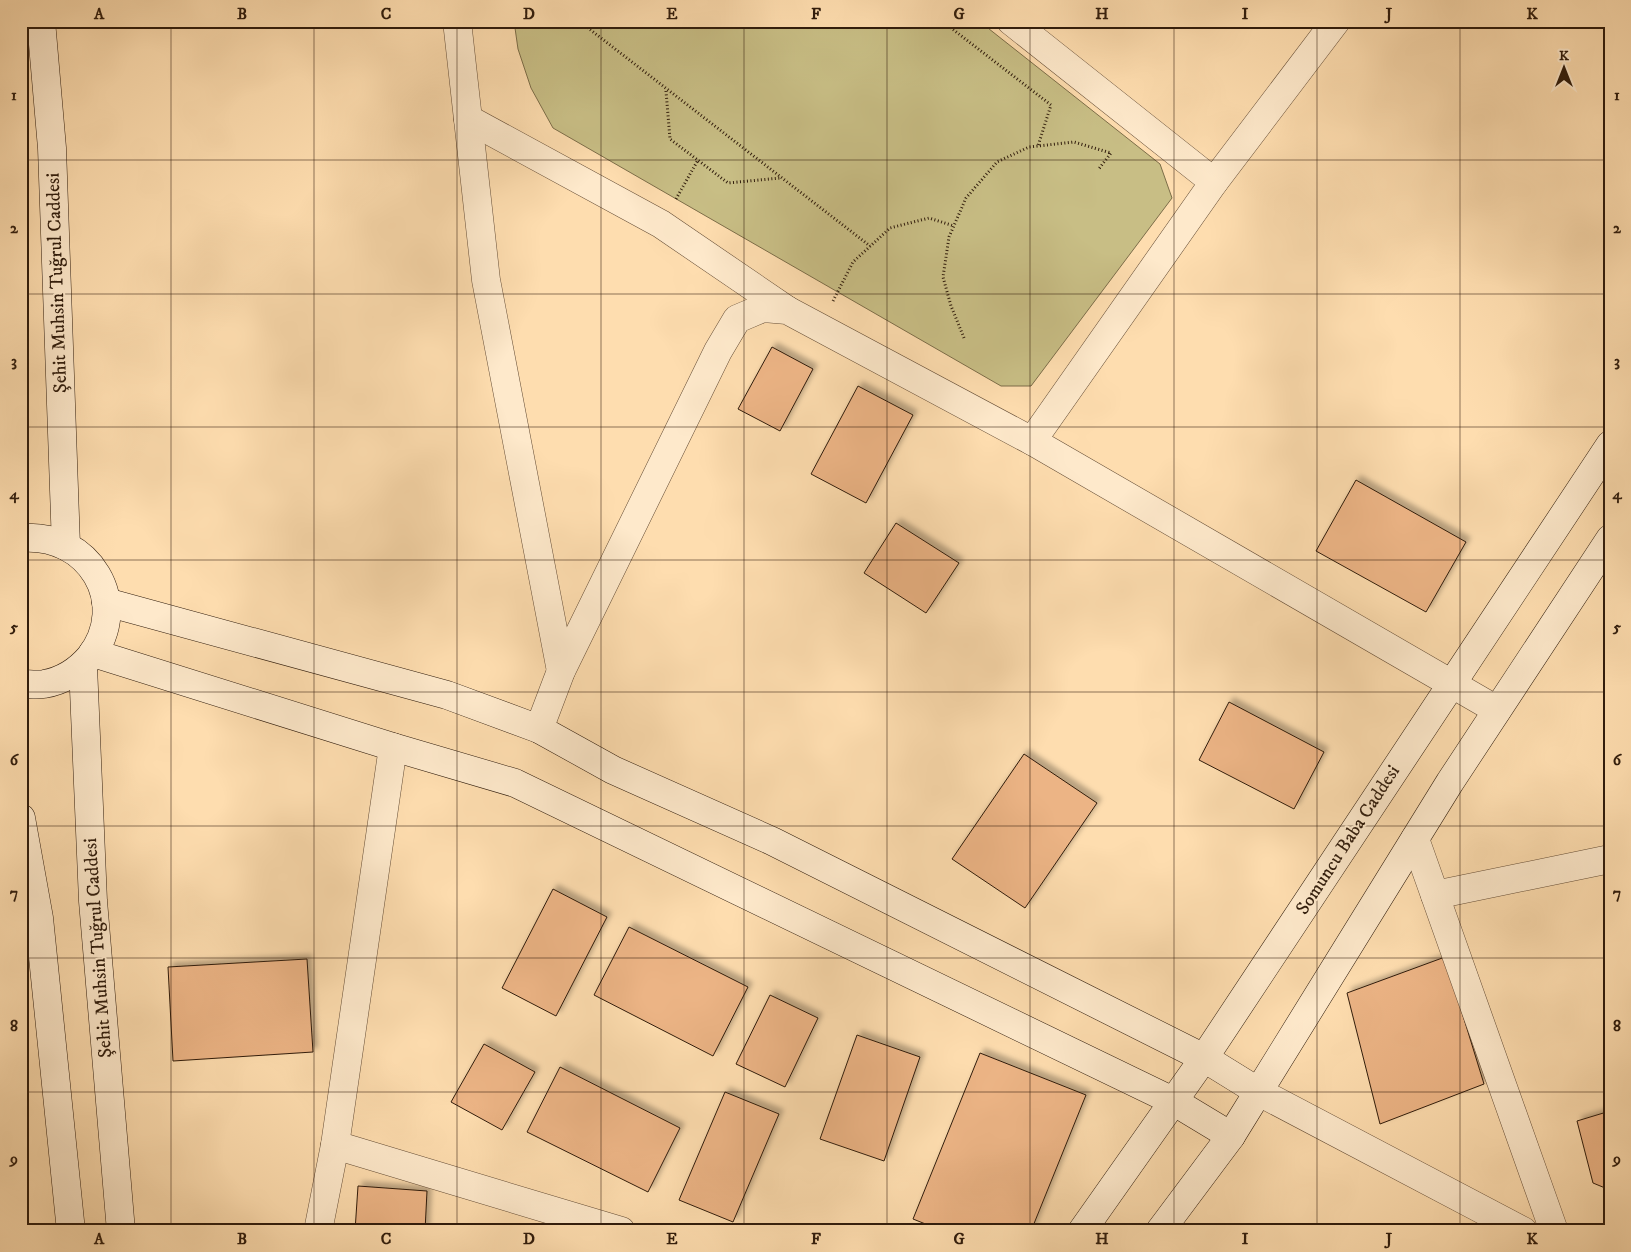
<svg xmlns="http://www.w3.org/2000/svg" width="1631" height="1252" viewBox="0 0 1631 1252" font-family="'IM FELL DW Pica',serif">
  <style>
    .green { fill: #c8be85; stroke: #7c6d48 }
    .building { fill: #ecb485; stroke: #301c0c; filter: url(#shadow) }
    .lines { fill: none; stroke-linecap: round; stroke-linejoin: round }
    .street-casing { stroke: #644c35; stroke-width: 29 }
    .secondary-casing { stroke: #301c0c; stroke-width: 29 }
    .path { stroke: #301c0c; stroke-width: 3; stroke-dasharray: 1 2.5; stroke-linecap: butt }
    .street { stroke: #fee9cb; stroke-width: 28 }
    .secondary { stroke: #fee9cb; stroke-width: 28 }
    .grid { fill: none; stroke: #301c0c; stroke-width: 1; stroke-opacity: 0.55 }
    .labels { text-anchor: middle; dominant-baseline: central; stroke-width: 4; stroke-linejoin: round; paint-order: stroke }
    .street-label { font-size: 19px; fill: #301c0c; stroke: #fee9cb }
    .neatline { fill: none; stroke: #301c0c; stroke-width: 2 }
    .grid-label { font-size: 16px; text-anchor: middle; font-weight: bold; fill: #301c0c }
  </style>
  <defs>
    <filter id="shadow"><feDropShadow dx="4.5" dy="-4.5" stdDeviation="2.5" flood-color="#0004"/></filter>
  </defs>
  <rect width="100%" height="100%" fill="#feddaf"/>
  <filter id="stains"><feTurbulence type="fractalNoise" baseFrequency=".004" numOctaves="4"/><feColorMatrix values="0 0 0 0 .2 0 0 0 0 .09 0 0 0 0 .02 0 0 0 .5 -.17"/></filter>
  <radialGradient id="worn" r=".72"><stop offset=".6" stop-color="#630" stop-opacity="0"/><stop offset="1" stop-color="#630" stop-opacity=".3"/></radialGradient>
  <path class="green" d="M 514,21 L 979,21 L 1160,164 L 1172,198 L 1031,386 L 1001,386 L 553,128 L 531,88 L 518,49 Z"/>
  <g class="building">
    <path d="M 772,347 L 813,369 L 780,431 L 738,409 Z"/>
    <path d="M 858,386 L 913,415 L 866,503 L 811,474 Z"/>
    <path d="M 1356,480 L 1466,542 L 1426,612 L 1316,551 Z"/>
    <path d="M 896,523 L 959,563 L 926,613 L 864,573 Z"/>
    <path d="M 1229,702 L 1324,752 L 1294,809 L 1199,760 Z"/>
    <path d="M 1024,754 L 1097,803 L 1025,908 L 952,859 Z"/>
    <path d="M 553,889 L 607,917 L 556,1016 L 502,988 Z"/>
    <path d="M 629,927 L 748,987 L 713,1056 L 594,995 Z"/>
    <path d="M 1445,957 L 1484,1084 L 1380,1124 L 1347,993 Z"/>
    <path d="M 307,959 L 313,1052 L 173,1061 L 168,967 Z"/>
    <path d="M 770,995 L 818,1018 L 785,1087 L 736,1064 Z"/>
    <path d="M 857,1035 L 920,1057 L 884,1161 L 820,1139 Z"/>
    <path d="M 484,1044 L 535,1072 L 502,1130 L 451,1102 Z"/>
    <path d="M 980,1053 L 1086,1095 L 1031,1231 L 943,1231 L 913,1219 Z"/>
    <path d="M 560,1067 L 680,1128 L 648,1192 L 527,1132 Z"/>
    <path d="M 725,1092 L 779,1114 L 733,1222 L 679,1200 Z"/>
    <path d="M 1610,1111 L 1610,1190 L 1593,1183 L 1577,1121 Z"/>
    <path d="M 358,1186 L 427,1191 L 425,1231 L 355,1231 Z"/>
  </g>
  <g class="lines">
    <defs>
      <g id="street">
        <path d="M 457,21 L 486,280 L 561,671"/>
        <path d="M 1011,21 L 1214,182"/>
        <path d="M 468,119 L 661,224 L 787,310"/>
        <path d="M 1032,441 L 1214,182 L 1336,21"/>
        <path d="M 539,729 L 561,671 L 718,351 L 737,319 L 763,308 L 787,310 L 1032,441 L 1497,710"/>
        <path d="M 1415,839 L 1554,1231"/>
        <path d="M 1435,895 L 1610,859"/>
        <path d="M 1259,1092 L 1523,1231"/>
        <path d="M 335,1145 L 621,1231"/>
        <path d="M 318,1231 L 335,1145 L 393,747"/>
      </g>
      <g id="secondary">
        <path d="M 41,21 L 52,148 L 66,546"/>
        <path d="M 21,538 C 89,532 132,603 90,657 C 78,671 62,681 44,684 C 37,685 29,684 21,684"/>
        <path d="M 106,602 L 447,695 L 539,729 L 613,770 L 772,841 L 1204,1058 L 1259,1092"/>
        <path d="M 93,653 L 393,747 L 515,783 L 1173,1101 L 1231,1136"/>
        <path d="M 83,666 L 93,901 L 121,1231"/>
        <path d="M 21,818 L 39,918 L 71,1231"/>
        <path d="M 1082,1231 L 1204,1058 L 1610,445"/>
        <path d="M 1160,1231 L 1231,1136 L 1450,782 L 1610,539"/>
      </g>
    </defs>
    <use href="#street" class="street-casing"/>
    <use href="#secondary" class="secondary-casing"/>
    <g class="path">
      <path d="M 579,21 L 870,246"/>
      <path d="M 942,21 L 1051,105 L 1038,146"/>
      <path d="M 526,26 L 553,21"/>
      <path d="M 666,91 L 670,139 L 728,183 L 780,178"/>
      <path d="M 676,199 L 698,160"/>
      <path d="M 833,301 L 853,262 L 890,228 L 929,218 L 954,226"/>
      <path d="M 964,338 L 951,306 L 943,277 L 949,237 L 966,198 L 997,162 L 1029,147 L 1074,142 L 1111,153 L 1098,170"/>
    </g>
    <use href="#street" class="street"/>
    <use href="#secondary" class="secondary"/>
  </g>
  <path class="grid" d="M 171,21 L 171,1231M 314,21 L 314,1231M 457,21 L 457,1231M 601,21 L 601,1231M 744,21 L 744,1231M 887,21 L 887,1231M 1030,21 L 1030,1231M 1174,21 L 1174,1231M 1317,21 L 1317,1231M 1460,21 L 1460,1231M 21,160 L 1610,160M 21,294 L 1610,294M 21,427 L 1610,427M 21,560 L 1610,560M 21,692 L 1610,692M 21,826 L 1610,826M 21,958 L 1610,958M 21,1092 L 1610,1092"/>
  <g class="labels">
    <g class="street-label">
      <text transform="translate(57 283) rotate(-92)">Şehit Muhsin Tuğrul Caddesi</text>
      <text transform="translate(1348 840) rotate(-57)">Somuncu Baba Caddesi</text>
      <text transform="translate(98 948) rotate(-94)">Şehit Muhsin Tuğrul Caddesi</text>
    </g>
  </g>
  <rect width="1631" height="1252" fill="none" stroke="#feddaf" stroke-width="55"/>
  <g transform="translate(1564 68)" stroke="#fee9cb" stroke-width="4" paint-order="stroke">
  <path d="M0-4L9 19L0 12L-9 19Z" fill="#301c0c"/>
  <text y="-8" font-size="14" font-weight="bold" text-anchor="middle" fill="#301c0c">K</text>
  </g>
  <rect x="28" y="28" width="1576" height="1196" class="neatline"/>
  <g class="grid-label">
    <text x="99" y="19">A</text>
    <text x="242" y="19">B</text>
    <text x="386" y="19">C</text>
    <text x="529" y="19">D</text>
    <text x="672" y="19">E</text>
    <text x="816" y="19">F</text>
    <text x="959" y="19">G</text>
    <text x="1102" y="19">H</text>
    <text x="1245" y="19">I</text>
    <text x="1389" y="19">J</text>
    <text x="1532" y="19">K</text>
    <text x="14" y="100">1</text>
    <text x="1617" y="100">1</text>
    <text x="14" y="233">2</text>
    <text x="1617" y="233">2</text>
    <text x="14" y="366">3</text>
    <text x="1617" y="366">3</text>
    <text x="14" y="499">4</text>
    <text x="1617" y="499">4</text>
    <text x="14" y="632">5</text>
    <text x="1617" y="632">5</text>
    <text x="14" y="765">6</text>
    <text x="1617" y="765">6</text>
    <text x="14" y="898">7</text>
    <text x="1617" y="898">7</text>
    <text x="14" y="1031">8</text>
    <text x="1617" y="1031">8</text>
    <text x="14" y="1164">9</text>
    <text x="1617" y="1164">9</text>
    <text x="99" y="1244">A</text>
    <text x="242" y="1244">B</text>
    <text x="386" y="1244">C</text>
    <text x="529" y="1244">D</text>
    <text x="672" y="1244">E</text>
    <text x="816" y="1244">F</text>
    <text x="959" y="1244">G</text>
    <text x="1102" y="1244">H</text>
    <text x="1245" y="1244">I</text>
    <text x="1389" y="1244">J</text>
    <text x="1532" y="1244">K</text>
  </g>
  <rect width="100%" height="100%" filter="url(#stains)"/>
  <rect width="100%" height="100%" fill="url(#worn)"/>
</svg>
